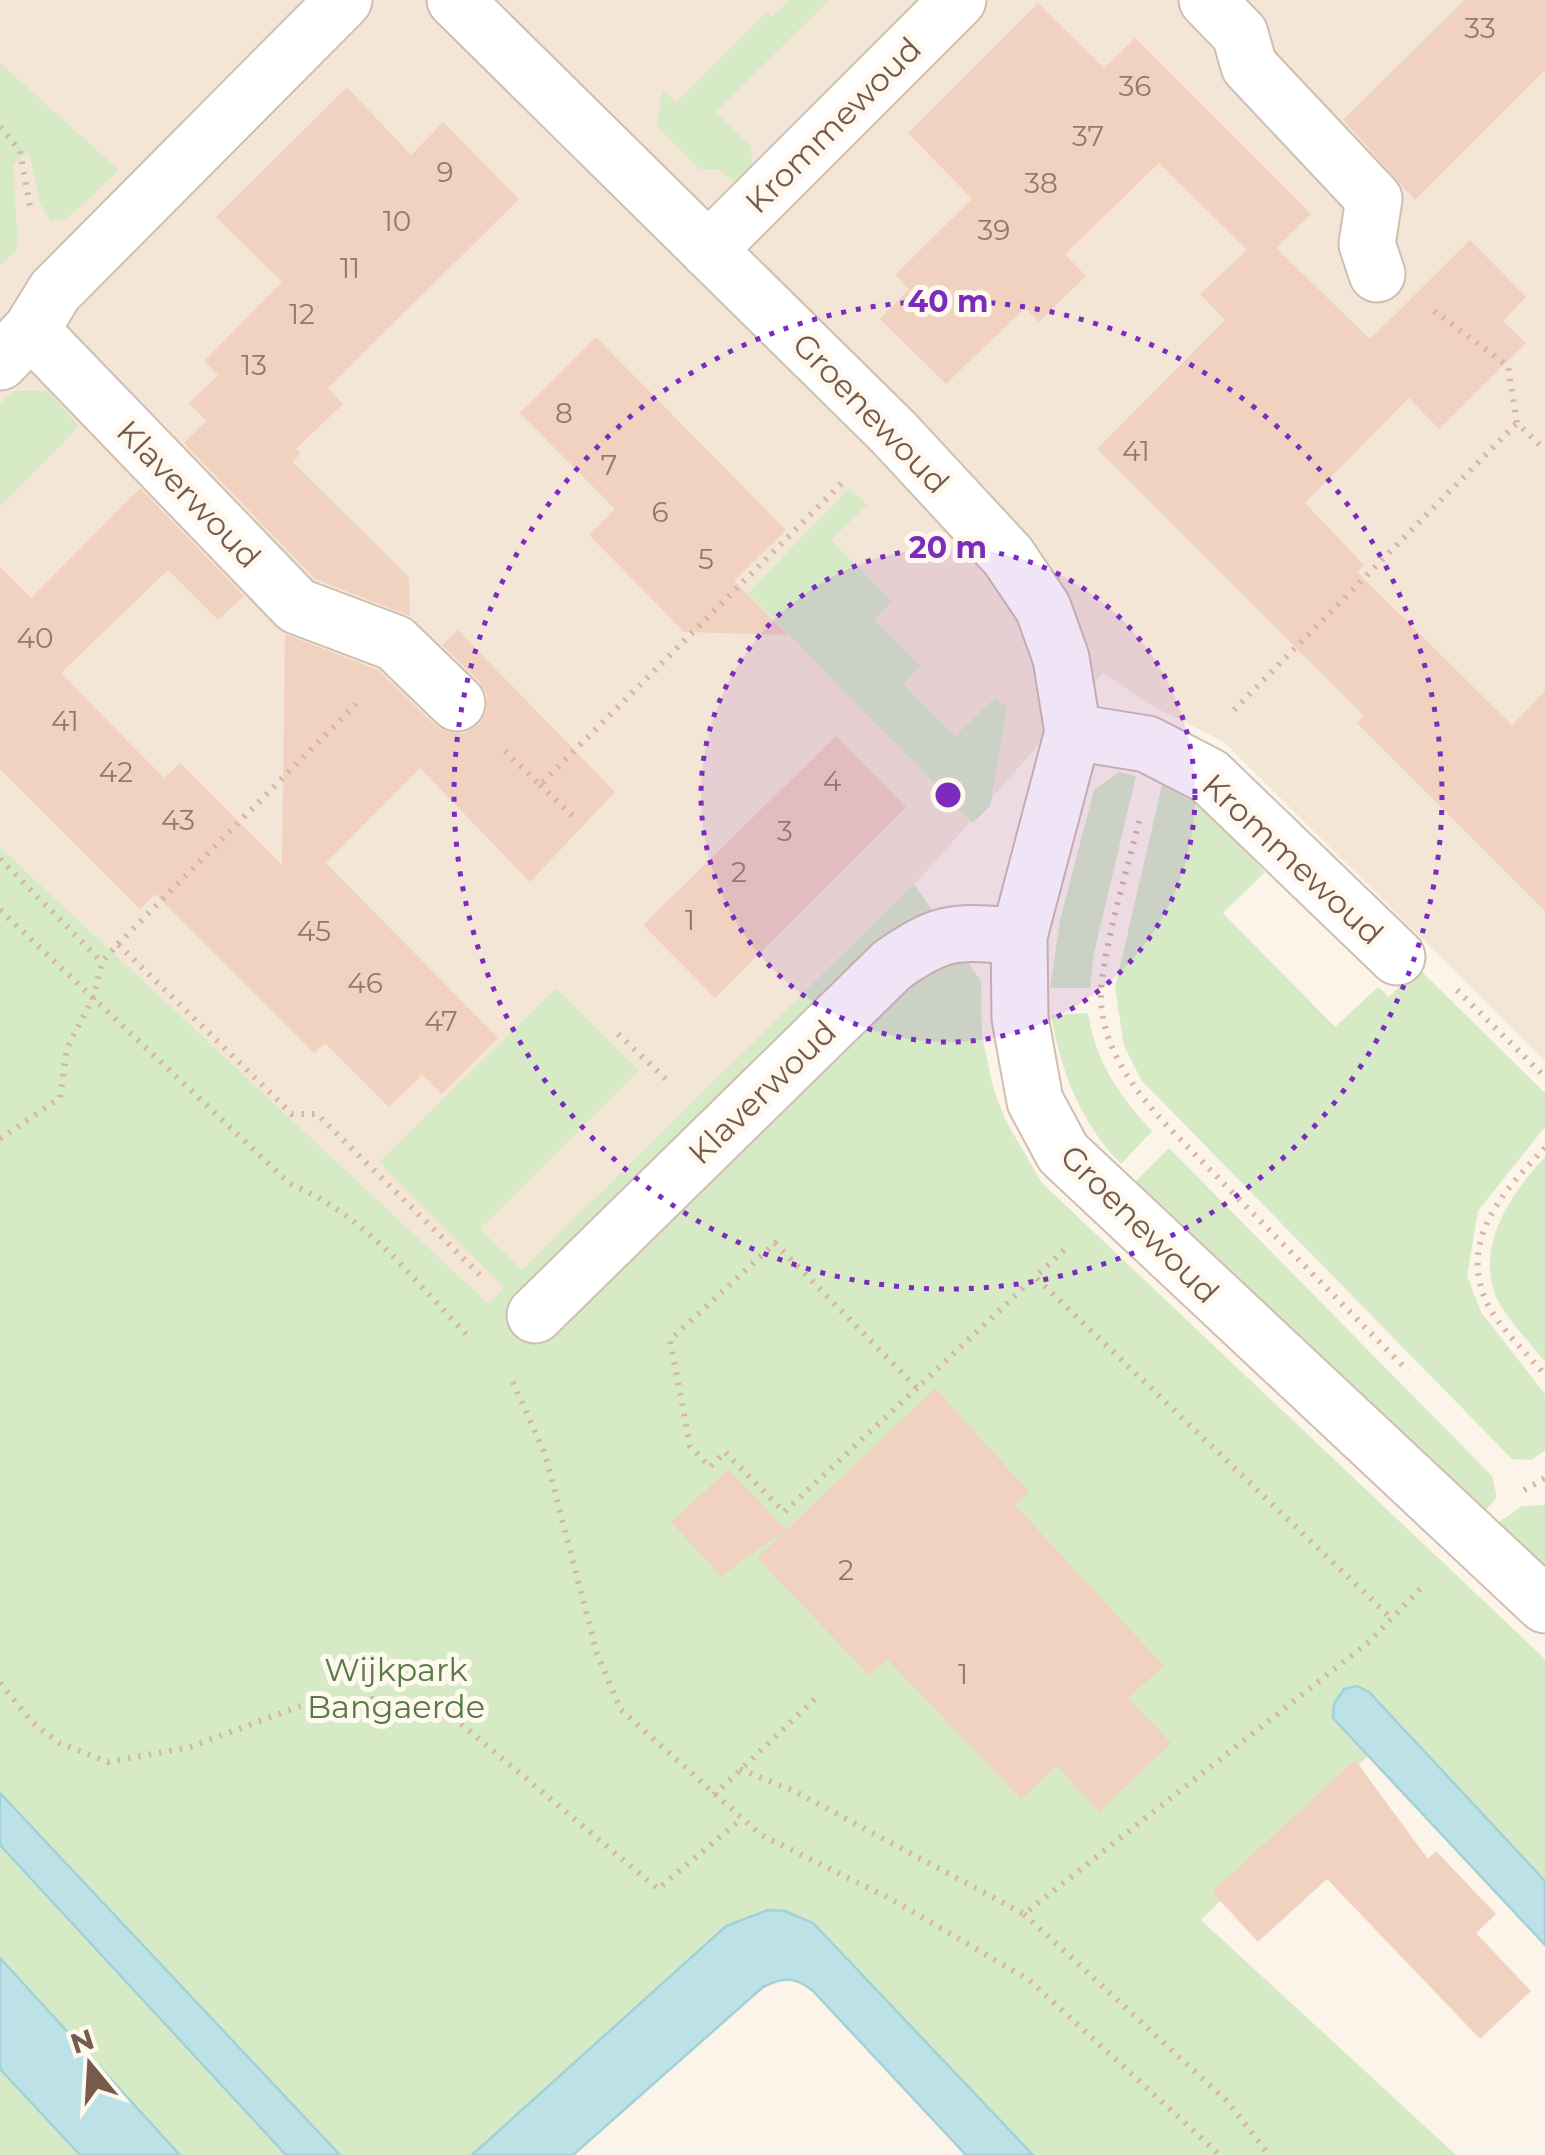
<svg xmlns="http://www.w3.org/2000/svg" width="1545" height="2155" viewBox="0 0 1545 2155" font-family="Montserrat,sans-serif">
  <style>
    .residential { fill: #f4e6d6 }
    .green { fill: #d6eac6 }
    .water { fill: #bce1e6; stroke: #a3d1d8; stroke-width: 2.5 }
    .pier { fill: #fcf4e8 }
    .building { fill: #f1d2c0 }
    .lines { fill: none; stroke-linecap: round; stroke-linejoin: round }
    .minor-casing { stroke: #d0beb0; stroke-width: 59 }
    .path { stroke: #d7b6a3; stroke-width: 6; stroke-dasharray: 2.5 8; stroke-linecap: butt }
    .minor { stroke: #fff; stroke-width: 55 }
    .ring { fill: none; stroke: #7b2cbf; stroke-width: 5; stroke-dasharray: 5 10 }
    .labels { text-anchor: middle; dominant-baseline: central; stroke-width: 10; stroke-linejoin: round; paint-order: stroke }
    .number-label { font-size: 28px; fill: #957869 }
    .street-label { font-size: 32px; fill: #765a4c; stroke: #fff8ef }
    .park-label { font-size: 32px; fill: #567c44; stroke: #fff8ef }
    .centre { fill: #7b2cbf; stroke: #fff8ef; stroke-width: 5 }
    .ring-label { font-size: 30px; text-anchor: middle; font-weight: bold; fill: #7b2cbf; stroke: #fff8ef; stroke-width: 10; stroke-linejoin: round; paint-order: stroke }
  </style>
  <rect width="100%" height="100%" fill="#fcf4e8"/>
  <path class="residential" d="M 0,0 L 1545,0 L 1545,1061 L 1224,742 L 1152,706 L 1103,673 L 914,885 L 489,1304 L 0,847 Z"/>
  <g class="green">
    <path d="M 789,0 L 829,0 L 716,112 L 751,147 L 752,164 L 733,182 L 719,169 L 699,169 L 657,127 L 662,89 L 676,103 L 767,12 L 772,17 Z"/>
    <path d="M 0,63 L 119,170 L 68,218 L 51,222 L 40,203 L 29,152 L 13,164 L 18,248 L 0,266 Z"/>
    <path d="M 14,391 L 48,391 L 79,426 L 0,507 L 0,404 Z"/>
    <path d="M 849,488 L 867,505 L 831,540 L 892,601 L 875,620 L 920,666 L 903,684 L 955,736 L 995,698 L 1007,707 L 990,806 L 973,823 L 748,593 Z"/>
    <path d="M 1119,772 L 1136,776 L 1094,953 L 1090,988 L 1050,988 L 1060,920 L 1094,790 Z"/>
    <path d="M 1162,785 L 1200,806 L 1265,872 L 1223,913 L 1335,1027 L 1378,987 L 1389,997 L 1418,968 L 1545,1093 L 1545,1127 L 1478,1211 L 1467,1276 L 1481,1312 L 1545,1394 L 1545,1450 L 1532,1460 L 1512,1459 L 1142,1081 L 1124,1046 L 1115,988 Z"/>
    <path d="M 0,847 L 489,1304 L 504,1287 L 379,1162 L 556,988 L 639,1071 L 480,1229 L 522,1270 L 914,884 L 981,981 L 982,1036 L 993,1087 L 1006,1121 L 1042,1183 L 1545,1659 L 1545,1880 L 1396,1721 L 1363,1750 L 1368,1756 L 1201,1920 L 1456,2155 L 1033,2155 L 814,1924 L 717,1934 L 472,2155 L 140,2155 L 0,2006 Z"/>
    <path d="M 1088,1013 C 1096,1063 1118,1094 1152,1131 L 1121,1164 C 1080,1122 1061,1072 1051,1015 Z"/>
    <path d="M 1169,1148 L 1492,1476 L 1497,1497 L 1485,1511 L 1136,1181 Z"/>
    <path d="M 1545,1157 L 1545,1362 C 1530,1342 1508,1321 1497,1299 C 1474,1248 1511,1193 1545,1157 Z"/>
    <path d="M 1545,1505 L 1545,1566 L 1498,1523 L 1522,1506 Z"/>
    <path d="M 0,2069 L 80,2155 L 0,2155 Z"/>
  </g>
  <g class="water">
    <path d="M 1357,1686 L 1369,1692 L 1545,1881 L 1545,1945 L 1333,1718 L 1334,1704 L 1344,1689 Z"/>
    <path d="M 0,1793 L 340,2155 L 286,2155 L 0,1845 Z"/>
    <path d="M 768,1910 L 785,1911 L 813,1923 L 1033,2155 L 966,2155 L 813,1991 C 794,1976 784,1977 763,1987 L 573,2155 L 472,2155 L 726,1926 Z"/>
    <path d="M 0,1958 L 180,2155 L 80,2155 L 0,2069 Z"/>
  </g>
  <path class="pier" d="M 1531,2098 L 1545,2112 L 1545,2155 L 1527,2155 L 1502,2130 Z"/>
  <g class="building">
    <path d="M 1464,0 L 1545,0 L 1545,70 L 1415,200 L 1343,120 Z"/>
    <path d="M 1038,3 L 1104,68 L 1135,38 L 1311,214 L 1276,248 L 1370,339 L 1470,240 L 1526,297 L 1503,321 L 1526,343 L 1439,429 L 1409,398 L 1305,503 L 1364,565 L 1357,572 L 1512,725 L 1545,691 L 1545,911 L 1357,723 L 1364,716 L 1097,449 L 1225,320 L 1200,294 L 1247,250 L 1159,163 L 1065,254 L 1086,276 L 1039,322 L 1025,308 L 946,384 L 880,319 L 909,289 L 895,275 L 972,199 L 908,133 Z"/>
    <path d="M 347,87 L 411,155 L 443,122 L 519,199 L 328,388 L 343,404 L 296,449 L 301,453 L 293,462 L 409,577 L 410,616 L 315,579 L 184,443 L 206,421 L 189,403 L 218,375 L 204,361 L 282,282 L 216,217 Z"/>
    <path d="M 596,337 L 786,530 L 734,581 L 788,635 L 684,632 L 589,535 L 615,509 L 520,413 Z"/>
    <path d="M 140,488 L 244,596 L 218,620 L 168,570 L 61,673 L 164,778 L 180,763 L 282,865 L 285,634 L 378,670 L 436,726 L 450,733 L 465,733 L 480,724 L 487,710 L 487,695 L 479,681 L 442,645 L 458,630 L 615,792 L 530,882 L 420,768 L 326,863 L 498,1038 L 442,1094 L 422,1075 L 389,1107 L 325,1043 L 314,1053 L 155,894 L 140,909 L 0,769 L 0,567 L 31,598 Z"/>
    <path d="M 836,736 L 906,807 L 715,998 L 643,925 Z"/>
    <path d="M 935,1388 L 1029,1492 L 1015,1505 L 1164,1666 L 1128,1698 L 1171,1743 L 1099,1812 L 1057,1766 L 1021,1799 L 887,1659 L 869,1675 L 757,1558 Z"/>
    <path d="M 729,1469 L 786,1530 L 721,1576 L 671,1522 Z"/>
    <path d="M 1355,1760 L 1428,1859 L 1436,1851 L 1496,1914 L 1476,1933 L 1531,1991 L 1480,2039 L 1327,1879 L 1258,1942 L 1212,1892 Z"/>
  </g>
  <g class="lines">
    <defs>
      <g id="minor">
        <path d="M 455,0 L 893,432 L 1008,556 L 1043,608 L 1061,658 L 1073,732 L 1019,936 L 1020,1018 L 1035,1101 L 1063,1153 L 1545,1605"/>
        <path d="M 1207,0 L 1240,34 L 1249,66 L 1374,199 L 1367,244 L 1377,274"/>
        <path d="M 708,250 L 958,0"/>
        <path d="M 31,330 L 297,606 L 395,643 L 457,703"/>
        <path d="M 0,362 L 31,330 L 55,291 L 344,0"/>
        <path d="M 1073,732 L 1147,744 L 1209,776 L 1397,957"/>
        <path d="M 535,1315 L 892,965 C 944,928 957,932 1019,936"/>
      </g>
    </defs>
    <use href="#minor" class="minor-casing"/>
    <g class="path">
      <path d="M 0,127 L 20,151 L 31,212"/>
      <path d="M 1434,311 L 1508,366 L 1517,423 L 1545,450"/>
      <path d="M 1234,710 L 1517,423"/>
      <path d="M 505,751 L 540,785 L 843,482"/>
      <path d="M 540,785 L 575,818"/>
      <path d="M 1139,821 C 1129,864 1098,964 1101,1003 C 1105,1054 1137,1093 1170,1129 L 1408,1371"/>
      <path d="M 0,859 L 102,962"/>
      <path d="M 0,910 L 290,1184 C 364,1214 411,1277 466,1334"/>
      <path d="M 118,944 L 356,704"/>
      <path d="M 1457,990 L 1545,1077"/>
      <path d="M 618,1034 L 670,1083"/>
      <path d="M 0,1139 L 60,1098 L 67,1048 L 93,998 L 102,962 L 118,944 L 292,1114 L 317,1114 L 480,1275"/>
      <path d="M 1545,1148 C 1505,1189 1457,1240 1487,1303 C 1499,1328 1527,1353 1545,1375"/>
      <path d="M 1064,1250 L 1035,1277 L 1391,1618"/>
      <path d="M 513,1382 L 545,1454 L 597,1654 L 621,1710 L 761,1835 L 891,1899 L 1029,1980 L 1220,2155"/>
      <path d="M 917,1388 L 784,1512 L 725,1452 L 710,1467 L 690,1446 L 670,1340 L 775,1243 L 917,1388 L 1035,1277"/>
      <path d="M 1524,1490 L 1545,1478"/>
      <path d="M 0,1683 L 33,1723 L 59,1743 L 108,1762 L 190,1747 L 311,1702 L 373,1699 L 454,1718 L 658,1889 L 741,1819"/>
      <path d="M 740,1769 L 796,1792 L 1024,1914 L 1370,1641 L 1421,1588"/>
      <path d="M 714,1795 L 820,1694"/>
      <path d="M 1024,1914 L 1228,2102 L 1269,2155"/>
    </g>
    <use href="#minor" class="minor"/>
  </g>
  <circle cx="948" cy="795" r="247" fill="#7b2cbf" fill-opacity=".12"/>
  <g class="ring">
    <circle cx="948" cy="795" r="247"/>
    <circle cx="948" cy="795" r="494"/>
  </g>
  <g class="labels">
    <g class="number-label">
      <text x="1480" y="28">33</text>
      <text x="1135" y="86">36</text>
      <text x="1088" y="136">37</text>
      <text x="445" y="172">9</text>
      <text x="1041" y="183">38</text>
      <text x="397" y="221">10</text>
      <text x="994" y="230">39</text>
      <text x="350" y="268">11</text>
      <text x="302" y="314">12</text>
      <text x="254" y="365">13</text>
      <text x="564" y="413">8</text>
      <text x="1136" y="451">41</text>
      <text x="609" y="465">7</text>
      <text x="660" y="512">6</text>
      <text x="706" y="559">5</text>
      <text x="35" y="638">40</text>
      <text x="65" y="721">41</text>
      <text x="116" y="772">42</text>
      <text x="832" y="781">4</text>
      <text x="178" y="820">43</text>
      <text x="785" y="831">3</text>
      <text x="739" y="872">2</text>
      <text x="690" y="920">1</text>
      <text x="314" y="931">45</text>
      <text x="365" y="983">46</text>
      <text x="441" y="1021">47</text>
      <text x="846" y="1570">2</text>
      <text x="963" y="1674">1</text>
    </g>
    <g class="street-label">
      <text transform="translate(833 125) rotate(-45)">Krommewoud</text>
      <text transform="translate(871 413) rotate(46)">Groenewoud</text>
      <text transform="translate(189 494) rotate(46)">Klaverwoud</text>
      <text transform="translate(1293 859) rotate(43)">Krommewoud</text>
      <text transform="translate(762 1092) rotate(-44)">Klaverwoud</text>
      <text transform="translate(1140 1224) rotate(45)">Groenewoud</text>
    </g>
    <g class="park-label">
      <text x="396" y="1669">Wijkpark<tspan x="396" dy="37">Bangaerde</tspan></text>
    </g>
  </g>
  <circle cx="948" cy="795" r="15" class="centre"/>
  <g class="ring-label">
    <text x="948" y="312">40 m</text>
    <text x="948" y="558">20 m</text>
  </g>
  <g transform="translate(90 2065) rotate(342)" stroke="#fff8ef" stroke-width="8" paint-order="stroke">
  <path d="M0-8L18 38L0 25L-18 38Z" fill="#765a4c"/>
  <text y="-15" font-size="28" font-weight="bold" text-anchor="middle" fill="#765a4c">N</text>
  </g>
</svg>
